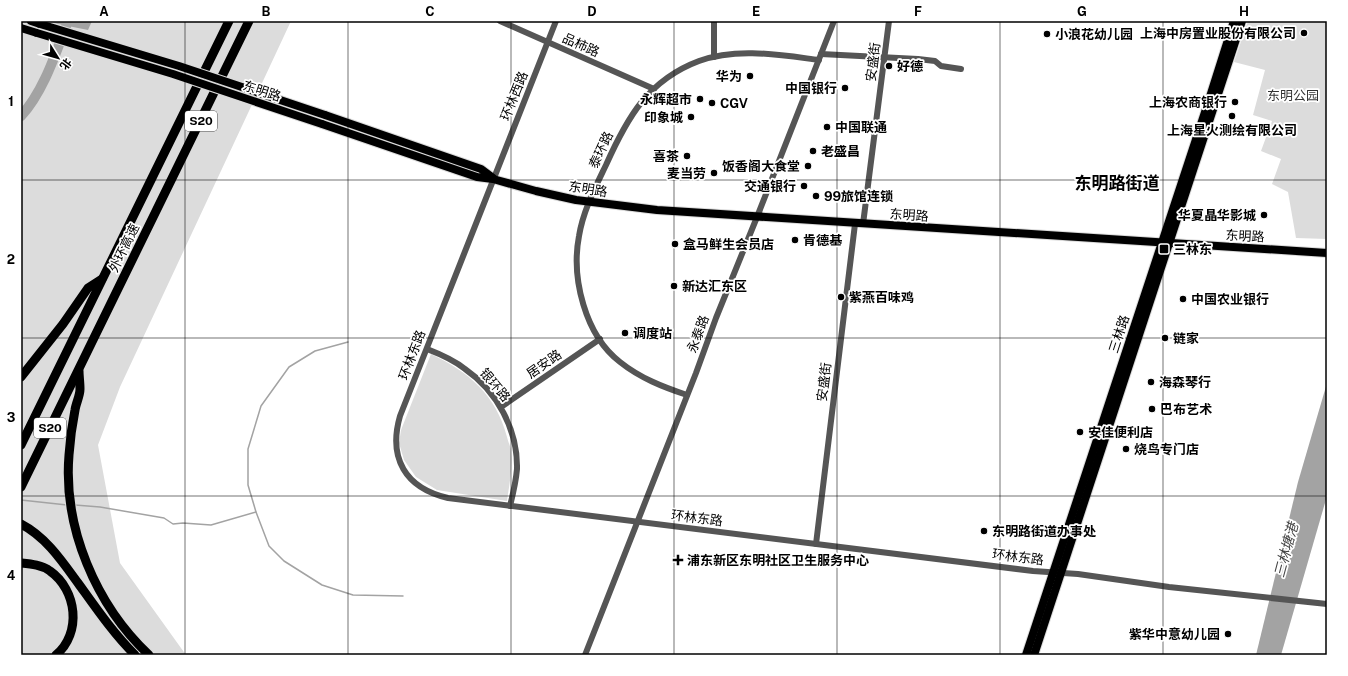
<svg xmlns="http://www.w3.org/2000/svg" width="1348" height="676" viewBox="0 0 1348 676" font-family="'Public Sans','Noto Sans SC',sans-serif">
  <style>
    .green { fill: #dcdcdc }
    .water { fill: #a3a3a3 }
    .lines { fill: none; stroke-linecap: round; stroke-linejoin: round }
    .stream { stroke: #a3a3a3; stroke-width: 1.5 }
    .river { stroke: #a3a3a3; stroke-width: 10 }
    .major-casing { stroke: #dbdbdb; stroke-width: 10 }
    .highway-casing { stroke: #dbdbdb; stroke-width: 11 }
    .minor { stroke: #555; stroke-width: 6 }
    .major { stroke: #000; stroke-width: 8 }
    .highway { stroke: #000; stroke-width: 9 }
    .major-bridge-casing { stroke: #dbdbdb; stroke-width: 10; stroke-linecap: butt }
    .major-bridge { stroke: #000; stroke-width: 8 }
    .grid { fill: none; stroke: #000; stroke-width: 1; stroke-opacity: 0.55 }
    .poi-dot { fill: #000; stroke: #fff; stroke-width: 1.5 }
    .labels { text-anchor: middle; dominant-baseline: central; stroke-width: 3.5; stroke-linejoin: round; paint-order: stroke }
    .shield { fill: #fff; stroke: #4c4c4c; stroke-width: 1 }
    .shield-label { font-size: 12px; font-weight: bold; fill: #000 }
    .poi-label { font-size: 13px; font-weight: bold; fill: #000; stroke: #fff; text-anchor: start }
    .street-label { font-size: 13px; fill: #000; stroke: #fff }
    .park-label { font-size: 13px; fill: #333; stroke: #fff }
    .water-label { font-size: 14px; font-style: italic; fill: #444; stroke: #fff }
    .district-label { font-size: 17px; font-weight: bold; fill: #000; stroke: #fff }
    .neatline { fill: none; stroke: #000; stroke-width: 1.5 }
    .grid-label { font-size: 13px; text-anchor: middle; font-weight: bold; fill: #000 }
  </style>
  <rect width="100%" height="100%" fill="#fff"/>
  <g class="green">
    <path d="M 21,21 L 291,21 L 120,387 L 98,445 L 120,563 L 186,655 L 21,655 Z"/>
    <path d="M 1248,21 L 1327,21 L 1327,239 L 1296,238 L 1288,192 L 1272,184 L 1281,159 L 1261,151 L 1272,121 L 1253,115 L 1265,70 L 1234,62 Z"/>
    <path d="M 431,354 C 469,372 496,395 507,437 C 508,442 511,447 511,452 C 513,468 509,486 507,501 L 437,490 L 416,477 L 404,460 L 399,443 L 401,430 Z"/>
  </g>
  <g class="water">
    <path d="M 54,21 L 92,21 L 88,30 L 53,23 Z"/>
    <path d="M 1327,383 L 1327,496 L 1281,655 L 1256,655 L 1298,482 Z"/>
  </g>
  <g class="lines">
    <g class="stream">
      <path d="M 348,342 L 315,351 L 289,367 L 261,406 L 248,449 L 248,485 L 256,512 L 269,546 L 284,561 L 322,585 L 353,595 L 403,596"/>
      <path d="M 21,500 L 67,505"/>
      <path d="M 75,505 L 100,507 L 164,518 L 173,524 L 183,523 L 211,525 L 256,512"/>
    </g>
    <path class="river" d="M 21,116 C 44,91 56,52 68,21"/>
    <defs>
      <g id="major">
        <path d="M 31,21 L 40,24"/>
        <path d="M 21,28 L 37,33"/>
        <path d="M 325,115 L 481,169 L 493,178"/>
        <path d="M 322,124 L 477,177 L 493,179 L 536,191 L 576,200 L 657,210 L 1327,253"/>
        <path d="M 1026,655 L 1208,103 L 1234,21"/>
        <path d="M 1034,655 L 1242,21"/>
      </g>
      <g id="highway">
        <path d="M 79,371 C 79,376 80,383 80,389 C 80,396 76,403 75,410 C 72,425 70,440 69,455 C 63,528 96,605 149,655"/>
        <path d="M 21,377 L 63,324 L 88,288 L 102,279"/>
        <path d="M 21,445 L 229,21"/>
        <path d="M 21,487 L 249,21"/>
        <path d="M 21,524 C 46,537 62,561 78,583 C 96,608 113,633 135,655"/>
        <path d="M 21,563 C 31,564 42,565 50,571 C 77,590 82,633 56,655"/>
      </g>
    </defs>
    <use href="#major" class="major-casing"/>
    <use href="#highway" class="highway-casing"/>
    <g class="minor">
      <path d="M 500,21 L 654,89"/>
      <path d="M 556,21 L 400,416 C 388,458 405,488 448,498 L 1033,571 L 1078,574 L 1169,587 L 1327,604"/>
      <path d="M 821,54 L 918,59 L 935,61 L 941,66 L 961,69"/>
      <path d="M 714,57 L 714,21"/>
      <path d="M 863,224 L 889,21"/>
      <path d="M 427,349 C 440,354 454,360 465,369 C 497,391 518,430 517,469 C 516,481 513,494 510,506"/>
      <path d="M 687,395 C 663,387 640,378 620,362 C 585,335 571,278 579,236 C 583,211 595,188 606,165 C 627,118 648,80 699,61 C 737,47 780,55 819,60"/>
      <path d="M 501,407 L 600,339"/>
      <path d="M 816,544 L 855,224"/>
      <path d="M 585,655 L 696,373 L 716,318 L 757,217 L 834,21"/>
    </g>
    <use href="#major" class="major"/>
    <use href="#highway" class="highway"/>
    <defs>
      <g id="major-bridge">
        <path d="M 40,24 L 179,66 L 325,115"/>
        <path d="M 37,33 L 173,74 L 322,124"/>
      </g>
    </defs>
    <use href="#major-bridge" class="major-bridge-casing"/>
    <use href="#major-bridge" class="major-bridge"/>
  </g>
  <path class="grid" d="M 185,21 L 185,655M 348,21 L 348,655M 511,21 L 511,655M 674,21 L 674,655M 837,21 L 837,655M 1000,21 L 1000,655M 1163,21 L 1163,655M 21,180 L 1327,180M 21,338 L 1327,338M 21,496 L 1327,496"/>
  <g class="poi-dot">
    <circle cx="1304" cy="33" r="4"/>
    <circle cx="1047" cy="34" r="4"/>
    <circle cx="889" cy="66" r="4"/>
    <circle cx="750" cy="76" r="4"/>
    <circle cx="845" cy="88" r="4"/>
    <circle cx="700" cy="99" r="4"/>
    <circle cx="1235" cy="102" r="4"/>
    <circle cx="712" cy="103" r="4"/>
    <circle cx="1232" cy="116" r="4"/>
    <circle cx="691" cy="117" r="4"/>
    <circle cx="827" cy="127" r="4"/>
    <circle cx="813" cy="151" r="4"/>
    <circle cx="687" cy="156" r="4"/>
    <circle cx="808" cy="166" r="4"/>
    <circle cx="714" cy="173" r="4"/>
    <circle cx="804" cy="186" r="4"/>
    <circle cx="816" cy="196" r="4"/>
    <circle cx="1264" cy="215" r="4"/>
    <circle cx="795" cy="240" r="4"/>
    <circle cx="675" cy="244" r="4"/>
    <rect x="1159" y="244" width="10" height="10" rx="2"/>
    <circle cx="674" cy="286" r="4"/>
    <circle cx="841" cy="297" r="4"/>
    <circle cx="1183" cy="299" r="4"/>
    <circle cx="625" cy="333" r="4"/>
    <circle cx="1165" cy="338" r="4"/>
    <circle cx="1151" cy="382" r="4"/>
    <circle cx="1152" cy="409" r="4"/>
    <circle cx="1080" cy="432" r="4"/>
    <circle cx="1126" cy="449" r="4"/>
    <circle cx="984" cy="531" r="4"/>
    <path d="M676 554h4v4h4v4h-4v4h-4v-4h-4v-4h4z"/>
    <circle cx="1228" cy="634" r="4"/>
  </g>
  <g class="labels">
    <g class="shield">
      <rect x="185" y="111" width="32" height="20" rx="3"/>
      <rect x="34" y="418" width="32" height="20" rx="3"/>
    </g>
    <g class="shield-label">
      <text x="201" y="121">S20</text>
      <text x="50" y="428">S20</text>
    </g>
    <g class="poi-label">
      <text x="1296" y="33" text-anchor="end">上海中房置业股份有限公司</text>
      <text x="1055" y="34">小浪花幼儿园</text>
      <text x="897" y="66">好德</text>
      <text x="742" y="76" text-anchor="end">华为</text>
      <text x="837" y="88" text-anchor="end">中国银行</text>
      <text x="692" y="99" text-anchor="end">永辉超市</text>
      <text x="1227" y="102" text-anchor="end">上海农商银行</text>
      <text x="720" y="103">CGV</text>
      <text x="683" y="117" text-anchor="end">印象城</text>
      <text x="835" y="127">中国联通</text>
      <text x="1232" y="130" text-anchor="middle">上海星火测绘有限公司</text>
      <text x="821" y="151">老盛昌</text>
      <text x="679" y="156" text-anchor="end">喜茶</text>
      <text x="800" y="166" text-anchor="end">饭香阁大食堂</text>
      <text x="706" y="173" text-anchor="end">麦当劳</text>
      <text x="796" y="186" text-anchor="end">交通银行</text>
      <text x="824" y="196">99旅馆连锁</text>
      <text x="1256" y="215" text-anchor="end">华夏晶华影城</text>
      <text x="803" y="240">肯德基</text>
      <text x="683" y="244">盒马鲜生会员店</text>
      <text x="1173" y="249">三林东</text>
      <text x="682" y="286">新达汇东区</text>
      <text x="849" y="297">紫燕百味鸡</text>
      <text x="1191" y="299">中国农业银行</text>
      <text x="633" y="333">调度站</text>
      <text x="1173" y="338">链家</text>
      <text x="1159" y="382">海森琴行</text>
      <text x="1160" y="409">巴布艺术</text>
      <text x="1088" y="432">安佳便利店</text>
      <text x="1134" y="449">烧鸟专门店</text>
      <text x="992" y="531">东明路街道办事处</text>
      <text x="687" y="560">浦东新区东明社区卫生服务中心</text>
      <text x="1220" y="634" text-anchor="end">紫华中意幼儿园</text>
    </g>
    <g class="street-label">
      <text transform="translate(581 45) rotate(24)">品柿路</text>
      <text transform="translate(873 62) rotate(-83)">安盛街</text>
      <text transform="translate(262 91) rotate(18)">东明路</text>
      <text transform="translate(514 96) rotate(-68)">环林西路</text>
      <text transform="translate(601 150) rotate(-65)">泰环路</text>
      <text transform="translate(588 189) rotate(9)">东明路</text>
      <text transform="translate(909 215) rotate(4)">东明路</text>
      <text transform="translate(1245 236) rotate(3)">东明路</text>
      <text transform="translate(124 248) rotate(-64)">外环高速</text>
      <text transform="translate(698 334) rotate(-70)">永泰路</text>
      <text transform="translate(1119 334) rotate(-72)">三林路</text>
      <text transform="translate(412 355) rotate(-69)">环林东路</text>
      <text transform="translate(544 364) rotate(-35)">居安路</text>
      <text transform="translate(824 382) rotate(-83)">安盛街</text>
      <text transform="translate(495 385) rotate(50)">银环路</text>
      <text transform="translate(697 518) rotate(7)">环林东路</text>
      <text transform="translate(1018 557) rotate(7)">环林东路</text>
    </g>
    <g class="park-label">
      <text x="1293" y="95">东明公园</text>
    </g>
    <g class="water-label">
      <text transform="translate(1286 550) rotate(-75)">三林塘港</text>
    </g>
    <g class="district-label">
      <text x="1117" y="183">东明路街道</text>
    </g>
  </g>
  <rect width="1348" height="676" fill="none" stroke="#ffffff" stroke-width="44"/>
  <g transform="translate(58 58) rotate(127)" stroke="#ffffff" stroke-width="3" paint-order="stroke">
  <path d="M0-3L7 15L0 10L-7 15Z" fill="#000000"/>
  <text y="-6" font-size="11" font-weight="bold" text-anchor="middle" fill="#000000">北</text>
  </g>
  <rect x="22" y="22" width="1304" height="632" class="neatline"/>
  <g class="grid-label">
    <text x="104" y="16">A</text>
    <text x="266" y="16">B</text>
    <text x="430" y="16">C</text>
    <text x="592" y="16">D</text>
    <text x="756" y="16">E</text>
    <text x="918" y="16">F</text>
    <text x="1082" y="16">G</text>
    <text x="1244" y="16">H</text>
    <text x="11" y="106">1</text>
    <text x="11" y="264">2</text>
    <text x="11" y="422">3</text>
    <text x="11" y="580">4</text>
  </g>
</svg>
